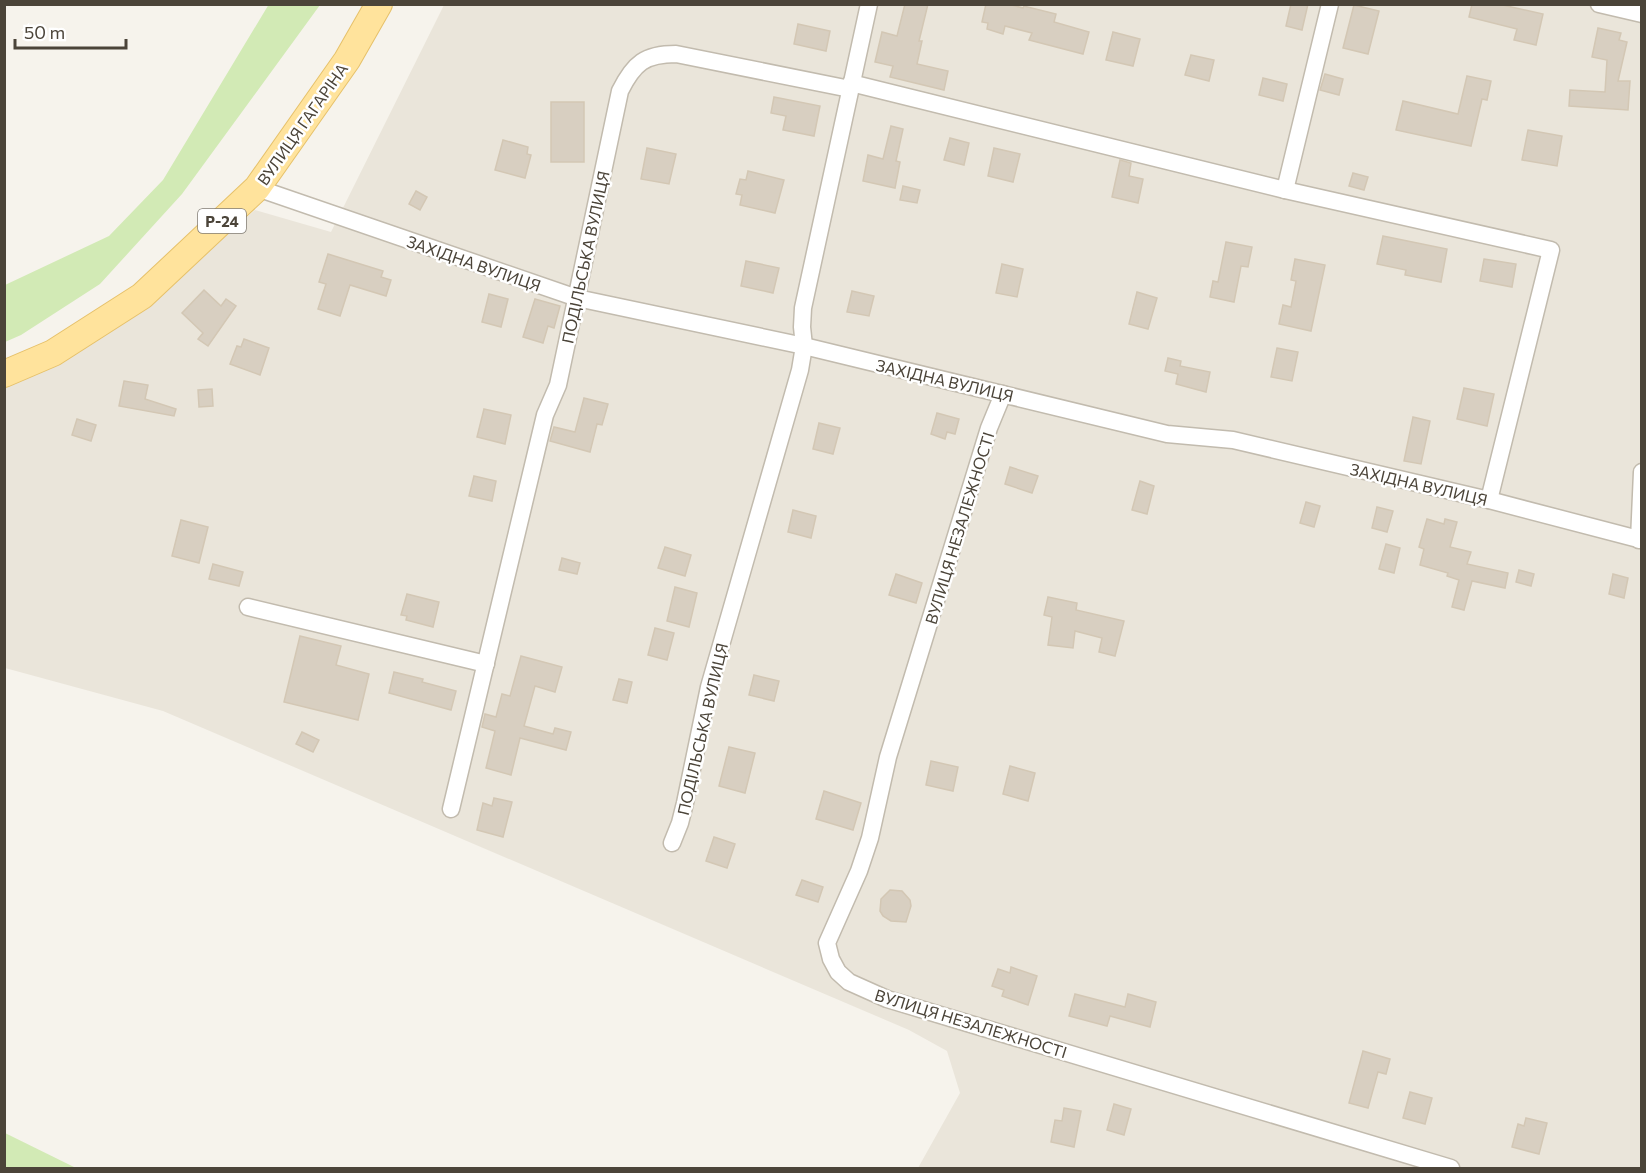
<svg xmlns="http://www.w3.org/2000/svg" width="1646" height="1173" viewBox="0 0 1646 1173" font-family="Commissioner,sans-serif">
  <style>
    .residential { fill: #eae5da }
    .green { fill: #d2eab5 }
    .building { fill: #d8cfc1; stroke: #d3c7b4; stroke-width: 1.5 }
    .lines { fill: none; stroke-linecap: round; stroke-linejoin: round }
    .minor-casing { stroke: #c2bbae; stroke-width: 19 }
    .primary-casing { stroke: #e6c16a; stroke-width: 28 }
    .minor { stroke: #fff; stroke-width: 16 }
    .primary { stroke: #ffe39c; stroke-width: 26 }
    .labels { text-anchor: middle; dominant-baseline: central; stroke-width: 5; stroke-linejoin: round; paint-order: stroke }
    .shield { fill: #fff; stroke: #817c74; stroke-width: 1.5 }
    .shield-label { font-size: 15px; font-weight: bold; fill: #4b4439 }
    .street-label { font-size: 16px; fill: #4b4439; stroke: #fff }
  </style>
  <rect width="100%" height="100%" fill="#f6f3ec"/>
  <path class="residential" d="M 444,5 L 1641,5 L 1641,1168 L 918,1168 L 960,1093 L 947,1051 L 909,1030 L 163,711 L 5,668 L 5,378 L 133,316 L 255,210 L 331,232 Z"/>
  <g class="green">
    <path d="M 269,4 L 320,5 L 182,194 L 100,284 L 21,335 L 5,342 L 5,285 L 109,236 L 163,180 Z"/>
    <path d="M 4,1133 L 5,1133 L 76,1168 L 5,1168 Z"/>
  </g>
  <g class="building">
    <path d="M 905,4 L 928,4 L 919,41 L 922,41 L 917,64 L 948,71 L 944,90 L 890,77 L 893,66 L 875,62 L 882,32 L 897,36 Z"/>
    <path d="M 986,4 L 1008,4 L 1023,8 L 1024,6 L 1056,14 L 1054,22 L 1089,32 L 1083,54 L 1029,40 L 1032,33 L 1005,26 L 1003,34 L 987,29 L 988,23 L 982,22 Z"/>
    <path d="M 1291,4 L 1308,4 L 1302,30 L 1286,26 Z"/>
    <path d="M 1472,4 L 1498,4 L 1543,14 L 1536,45 L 1514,40 L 1517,29 L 1469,17 Z"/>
    <path d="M 1354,5 L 1379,11 L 1368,54 L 1343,48 Z"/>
    <path d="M 798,24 L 830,31 L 826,51 L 794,44 Z"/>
    <path d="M 1598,28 L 1621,33 L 1619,40 L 1627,42 L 1618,81 L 1630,81 L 1628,110 L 1569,106 L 1570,90 L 1605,92 L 1607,60 L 1592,57 Z"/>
    <path d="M 1113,32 L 1140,39 L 1133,66 L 1106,60 Z"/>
    <path d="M 1191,55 L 1214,60 L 1209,81 L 1185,75 Z"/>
    <path d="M 1325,74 L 1343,79 L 1339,95 L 1320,90 Z"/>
    <path d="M 1467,76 L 1491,81 L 1487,100 L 1482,99 L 1471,146 L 1396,130 L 1403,101 L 1458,114 Z"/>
    <path d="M 1263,78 L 1287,84 L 1283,101 L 1259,95 Z"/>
    <path d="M 774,97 L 820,106 L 814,136 L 783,130 L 786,116 L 771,113 Z"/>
    <rect x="551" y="102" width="33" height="60"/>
    <path d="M 891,126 L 903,129 L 896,161 L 900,162 L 895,188 L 863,181 L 868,155 L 883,159 Z"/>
    <path d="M 1528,130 L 1562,136 L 1557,166 L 1522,160 Z"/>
    <path d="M 950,138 L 969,143 L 964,165 L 944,160 Z"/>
    <path d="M 503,140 L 528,147 L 527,154 L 531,155 L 525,178 L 495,170 Z"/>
    <path d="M 647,148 L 676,154 L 669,184 L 641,179 Z"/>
    <path d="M 994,148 L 1020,154 L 1013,182 L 988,176 Z"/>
    <path d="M 1120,160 L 1131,163 L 1129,176 L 1143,179 L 1138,203 L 1112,197 Z"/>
    <path d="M 748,171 L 784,180 L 775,213 L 740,205 L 742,195 L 736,194 L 740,179 L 746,180 Z"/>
    <path d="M 1353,173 L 1368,177 L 1364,190 L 1349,186 Z"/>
    <path d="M 903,186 L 920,190 L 917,203 L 900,200 Z"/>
    <path d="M 416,191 L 427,197 L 420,210 L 409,204 Z"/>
    <path d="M 1383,236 L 1447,249 L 1441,282 L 1405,275 L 1406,270 L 1377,264 Z"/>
    <path d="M 1226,242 L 1252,247 L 1248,267 L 1241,266 L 1234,302 L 1210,297 L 1213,281 L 1218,282 Z"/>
    <path d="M 328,254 L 383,271 L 381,277 L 391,280 L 386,296 L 350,285 L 340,316 L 318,309 L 326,284 L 319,282 Z"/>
    <path d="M 1295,259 L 1325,265 L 1311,331 L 1279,324 L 1283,305 L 1291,307 L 1296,281 L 1291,280 Z"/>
    <path d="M 1484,259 L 1516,264 L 1512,287 L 1480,281 Z"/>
    <path d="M 746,261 L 779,268 L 773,293 L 741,286 Z"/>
    <path d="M 1002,264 L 1023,269 L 1017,297 L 996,293 Z"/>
    <path d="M 204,290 L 221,306 L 226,299 L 236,306 L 208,346 L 198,339 L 203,333 L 182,313 Z"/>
    <path d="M 852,291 L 874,296 L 869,316 L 847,312 Z"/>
    <path d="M 1137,292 L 1157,298 L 1148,329 L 1129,324 Z"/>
    <path d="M 489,294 L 508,299 L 501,327 L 482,322 Z"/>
    <path d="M 535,299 L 560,306 L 554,328 L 548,326 L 543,343 L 523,337 Z"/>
    <path d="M 244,339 L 269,348 L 260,375 L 230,364 L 237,346 L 241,347 Z"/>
    <path d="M 1277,348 L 1298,352 L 1292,381 L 1271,377 Z"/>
    <path d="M 1168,358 L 1181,361 L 1180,366 L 1210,372 L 1206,392 L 1176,384 L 1178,374 L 1165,371 Z"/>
    <path d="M 124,381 L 148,385 L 145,399 L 176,409 L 174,416 L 119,406 Z"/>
    <path d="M 1464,388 L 1494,394 L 1487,426 L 1457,419 Z"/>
    <path d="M 212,389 L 213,406 L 199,407 L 198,390 Z"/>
    <path d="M 584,398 L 608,404 L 602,425 L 597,424 L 590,452 L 550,441 L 554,427 L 575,432 Z"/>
    <path d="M 484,409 L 511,415 L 505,444 L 477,437 Z"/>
    <path d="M 937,413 L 959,419 L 955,434 L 947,432 L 945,439 L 931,434 Z"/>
    <path d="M 1413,417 L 1430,421 L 1421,464 L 1404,461 Z"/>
    <path d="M 77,419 L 96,425 L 91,441 L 72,435 Z"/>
    <path d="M 819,423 L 840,428 L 833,454 L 813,449 Z"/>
    <path d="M 1010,467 L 1038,476 L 1032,493 L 1005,484 Z"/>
    <path d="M 474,476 L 496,481 L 492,501 L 469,496 Z"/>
    <path d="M 1140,481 L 1154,486 L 1147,514 L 1132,510 Z"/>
    <path d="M 1306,502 L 1320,506 L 1314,527 L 1300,523 Z"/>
    <path d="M 1377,507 L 1393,511 L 1387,532 L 1372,528 Z"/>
    <path d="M 793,510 L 816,516 L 811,538 L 788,532 Z"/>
    <path d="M 1427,519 L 1444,524 L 1445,519 L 1457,522 L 1450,547 L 1471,552 L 1467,564 L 1508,573 L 1505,588 L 1472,581 L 1464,610 L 1452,607 L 1459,580 L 1447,576 L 1448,573 L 1420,565 L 1424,549 L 1419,547 Z"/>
    <path d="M 181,520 L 208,527 L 199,563 L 172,556 Z"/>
    <path d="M 1386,544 L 1400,548 L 1394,573 L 1379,569 Z"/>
    <path d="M 665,547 L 691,555 L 685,576 L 658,568 Z"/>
    <path d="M 562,558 L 580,563 L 577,574 L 559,570 Z"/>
    <path d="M 213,564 L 243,572 L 239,586 L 209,579 Z"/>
    <path d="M 1519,570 L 1534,574 L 1531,586 L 1516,582 Z"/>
    <path d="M 896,574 L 922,583 L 916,603 L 889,595 Z"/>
    <path d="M 1613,574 L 1628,578 L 1624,598 L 1609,594 Z"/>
    <path d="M 675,587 L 697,593 L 689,627 L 667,621 Z"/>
    <path d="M 407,594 L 439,602 L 433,627 L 406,620 L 407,616 L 401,615 Z"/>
    <path d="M 1048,597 L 1077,603 L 1076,610 L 1124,621 L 1115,656 L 1099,652 L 1102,638 L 1075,631 L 1073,648 L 1048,645 L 1052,617 L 1044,615 Z"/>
    <path d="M 655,628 L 674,633 L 667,660 L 648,655 Z"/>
    <path d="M 300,636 L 341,646 L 336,665 L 369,674 L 358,720 L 284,702 Z"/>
    <path d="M 521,656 L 562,667 L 555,692 L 535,686 L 524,726 L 553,734 L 555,728 L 571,732 L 566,750 L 520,738 L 511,775 L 486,768 L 495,731 L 482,727 L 485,714 L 496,717 L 502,694 L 510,696 Z"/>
    <path d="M 394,672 L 423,679 L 422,682 L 456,691 L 451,710 L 389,693 Z"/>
    <path d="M 754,675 L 779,681 L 774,701 L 749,695 Z"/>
    <path d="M 619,679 L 632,682 L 627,703 L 613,700 Z"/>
    <path d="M 302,732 L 319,740 L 313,752 L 296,744 Z"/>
    <path d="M 729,747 L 755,753 L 745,793 L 719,786 Z"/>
    <path d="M 931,761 L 958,767 L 953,791 L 926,785 Z"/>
    <path d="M 1010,766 L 1035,773 L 1028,801 L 1003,794 Z"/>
    <path d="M 824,791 L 861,803 L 853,830 L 816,819 Z"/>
    <path d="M 494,798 L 512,802 L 503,837 L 477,830 L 483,803 L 492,806 Z"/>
    <path d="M 714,837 L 735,844 L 727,868 L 706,861 Z"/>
    <path d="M 802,880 L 823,887 L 818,902 L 796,895 Z"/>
    <path d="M 890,890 L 902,891 L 910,900 L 911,906 L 906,922 L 891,921 L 883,916 L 880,911 L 881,899 Z"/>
    <path d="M 1011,967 L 1037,976 L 1028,1005 L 1002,996 L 1004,990 L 992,986 L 998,969 L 1010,973 Z"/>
    <path d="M 1075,994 L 1125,1007 L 1128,994 L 1156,1002 L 1150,1027 L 1110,1016 L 1107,1026 L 1069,1016 Z"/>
    <path d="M 1363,1051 L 1390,1059 L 1386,1074 L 1378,1072 L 1368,1108 L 1349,1103 Z"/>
    <path d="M 1410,1092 L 1432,1098 L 1425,1124 L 1403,1118 Z"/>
    <path d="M 1114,1104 L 1131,1109 L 1124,1135 L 1107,1130 Z"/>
    <path d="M 1064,1108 L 1081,1111 L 1074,1147 L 1051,1142 L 1055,1120 L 1062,1121 Z"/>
    <path d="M 1526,1118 L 1547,1123 L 1539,1154 L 1512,1147 L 1518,1124 L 1524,1126 Z"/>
  </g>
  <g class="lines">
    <defs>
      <g id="minor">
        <path d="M 1599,4 L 1642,14"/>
        <path d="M 851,83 L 1285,190 L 1551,250 L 1489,500"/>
        <path d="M 257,188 L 577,298 L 804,346 L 1167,434 L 1233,440 L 1489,500 L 1642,540"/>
        <path d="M 1285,190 L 1330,4"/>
        <path d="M 1003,394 L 989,428 L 888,757 L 870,838 L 859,871 L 827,943 L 831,959 L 838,972 L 849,982 L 887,999 L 1451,1168"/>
        <path d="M 1639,540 L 1642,472"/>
        <path d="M 248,607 L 486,664"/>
        <path d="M 451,809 L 545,415 L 558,385 L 620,91 C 634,63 645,54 676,54 L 850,89"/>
        <path d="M 672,843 L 680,823 L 685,803 L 709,687 L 800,370 L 804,346 L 802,327 L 803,308 L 869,4"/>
      </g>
      <path id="primary" d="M 4,374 L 53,353 L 142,296 L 257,188 L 347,60 L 379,4"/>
    </defs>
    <use href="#minor" class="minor-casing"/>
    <use href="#primary" class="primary-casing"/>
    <use href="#minor" class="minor"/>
    <use href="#primary" class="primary"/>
  </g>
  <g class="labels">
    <rect class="shield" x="198" y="209" width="48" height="24" rx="4.5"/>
    <g class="shield-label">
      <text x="222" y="221">Р-24</text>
    </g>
    <g class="street-label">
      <text transform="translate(302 124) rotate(-55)">ВУЛИЦЯ ГАГАРІНА</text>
      <text transform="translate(585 257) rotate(-78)">ПОДІЛЬСЬКА ВУЛИЦЯ</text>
      <text transform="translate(474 263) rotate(19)">ЗАХІДНА ВУЛИЦЯ</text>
      <text transform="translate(945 380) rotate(13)">ЗАХІДНА ВУЛИЦЯ</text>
      <text transform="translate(1419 484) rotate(13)">ЗАХІДНА ВУЛИЦЯ</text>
      <text transform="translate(959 528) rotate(-73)">ВУЛИЦЯ НЕЗАЛЕЖНОСТІ</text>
      <text transform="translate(702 729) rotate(-77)">ПОДІЛЬСЬКА ВУЛИЦЯ</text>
      <text transform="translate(971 1023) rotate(17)">ВУЛИЦЯ НЕЗАЛЕЖНОСТІ</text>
    </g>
  </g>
  <rect width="1646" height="1173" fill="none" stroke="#4b4439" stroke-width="12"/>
  <path d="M15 39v9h111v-9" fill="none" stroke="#4b4439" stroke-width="3"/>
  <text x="24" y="39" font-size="18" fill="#4b4439" stroke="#ffffff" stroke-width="4.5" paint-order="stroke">50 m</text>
</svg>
